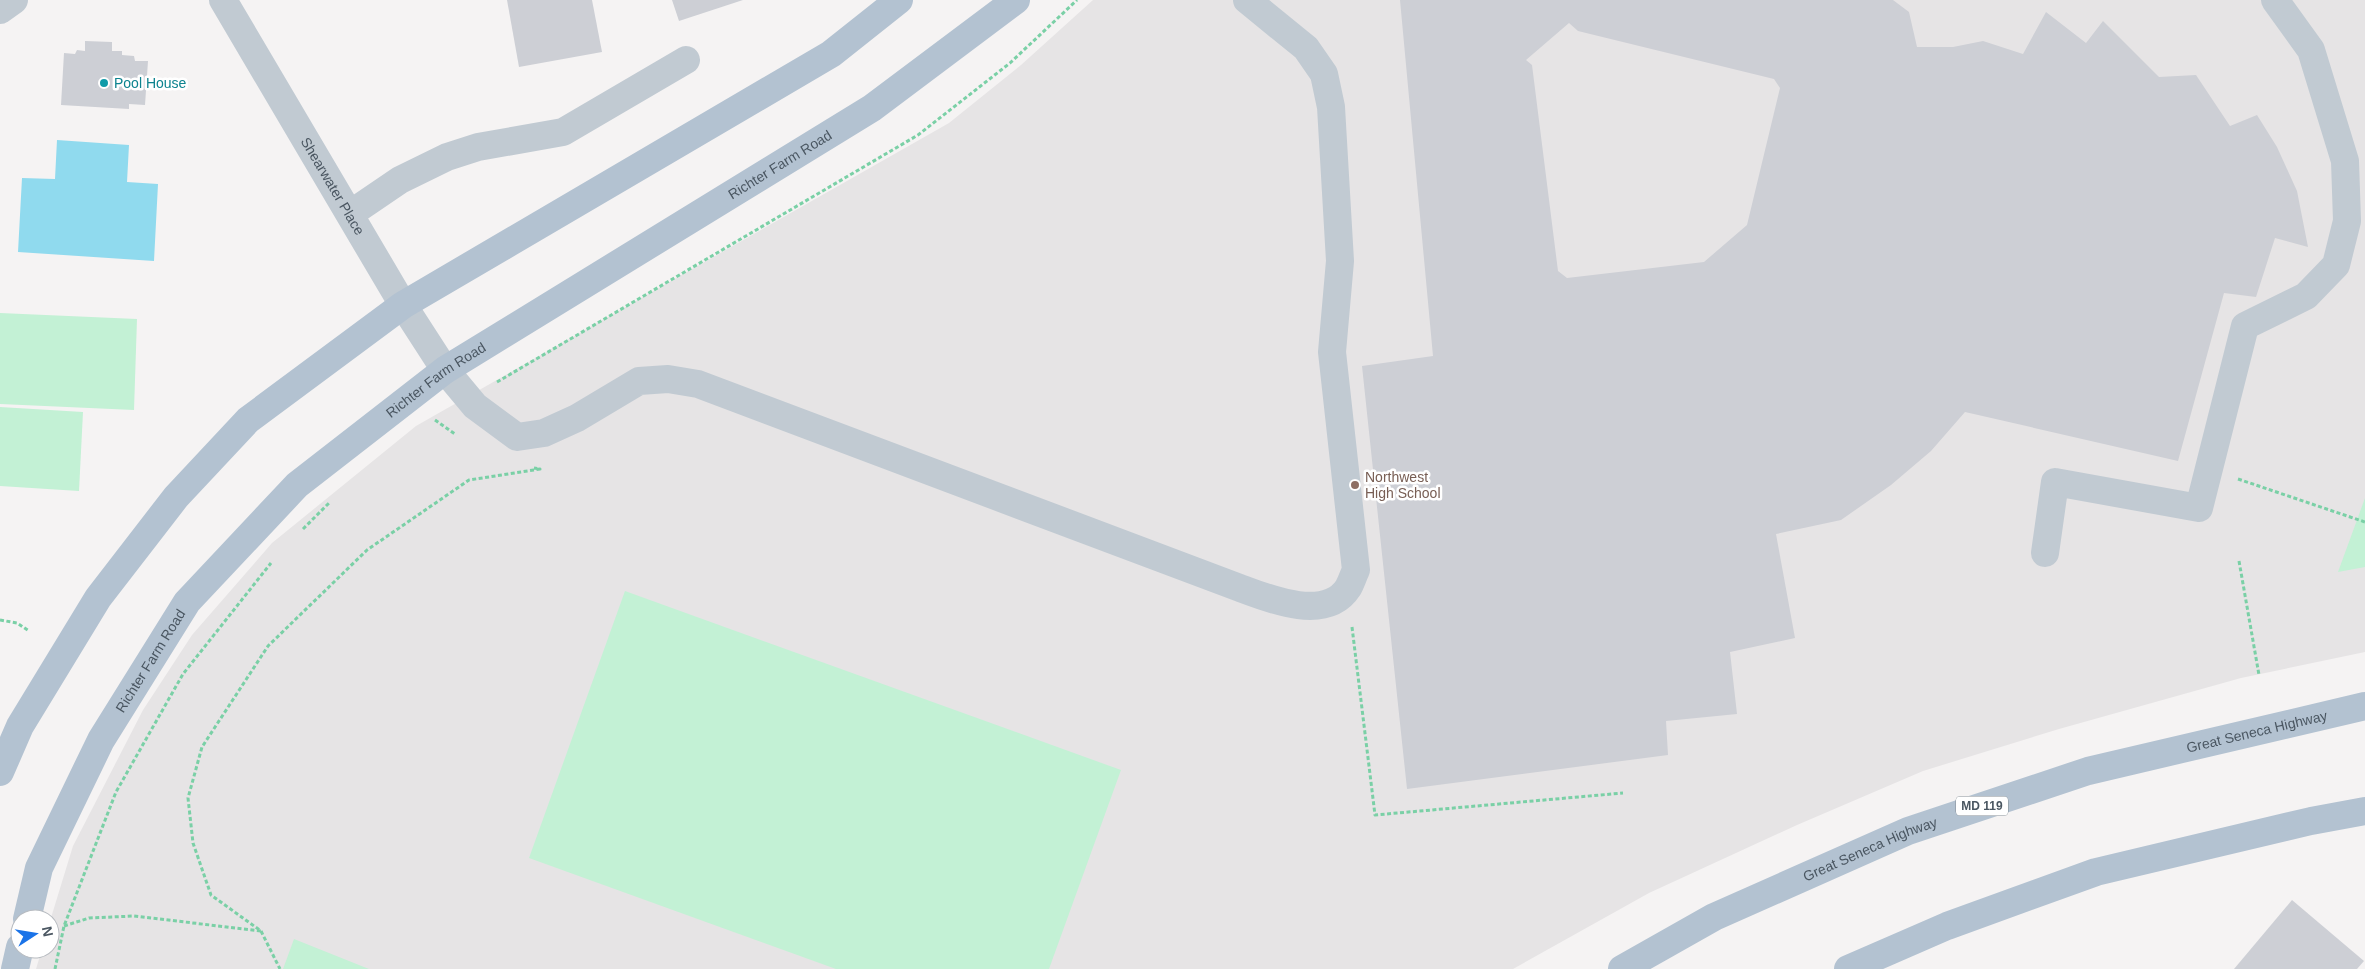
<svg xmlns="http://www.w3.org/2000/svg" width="2365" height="969" viewBox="0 0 2365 969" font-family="Arial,sans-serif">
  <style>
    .education { fill: #e6e4e5 }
    .green { fill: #c3f1d5 }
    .water { fill: #90daee }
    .building { fill: #cdcfd5; fill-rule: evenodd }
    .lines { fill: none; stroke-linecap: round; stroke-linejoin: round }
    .path { stroke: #7ad0a6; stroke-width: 3; stroke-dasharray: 4 2.5; stroke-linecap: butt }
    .minor { stroke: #c1cad2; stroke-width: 28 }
    .major { stroke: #b3c2d1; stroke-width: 28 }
    .culture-dot { fill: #0f9aa8; stroke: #fff; stroke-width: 2 }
    .education-dot { fill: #8d6e63; stroke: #fff; stroke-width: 2 }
    .labels { text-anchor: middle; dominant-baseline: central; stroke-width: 5; stroke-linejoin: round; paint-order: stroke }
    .shield { fill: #fff; stroke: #808990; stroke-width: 1 }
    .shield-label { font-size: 12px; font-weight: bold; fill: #4a5661 }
    .culture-label { font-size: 14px; fill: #0d838f; stroke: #fff; text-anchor: start }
    .street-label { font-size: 14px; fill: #4a5661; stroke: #fff }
    .education-label { font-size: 14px; fill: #785e54; stroke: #fff; text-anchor: start }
  </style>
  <rect width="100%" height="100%" fill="#f5f3f3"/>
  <path class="education" d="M 1093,0 L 2365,0 L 2365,652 L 2241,678 L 2059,729 L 1923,771 L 1797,825 L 1649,893 L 1513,969 L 36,969 L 42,949 L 50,949 L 50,921 L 73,846 L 143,710 L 192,635 L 272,543 L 416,426 L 949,123 L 1021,65 Z"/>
  <g class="green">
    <path d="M 0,313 L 137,319 L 134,410 L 0,404 Z"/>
    <path d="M 0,407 L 83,412 L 79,491 L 0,486 Z"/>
    <path d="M 2365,498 L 2365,567 L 2338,572 Z"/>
    <path d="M 625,591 L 1121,770 L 1049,969 L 836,969 L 529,858 Z"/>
    <path d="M 294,939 L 369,969 L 283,969 Z"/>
  </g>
  <path class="water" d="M 57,140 L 129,145 L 127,182 L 158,184 L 154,261 L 18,252 L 22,178 L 55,179 Z"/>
  <g class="building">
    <path d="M 507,0 L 592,0 L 602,52 L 519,67 Z"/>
    <path d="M 672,0 L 743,0 L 679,21 Z"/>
    <path d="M 1400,0 L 1893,0 L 1909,12 L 1917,47 L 1953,47 L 1983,41 L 2023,54 L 2046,12 L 2086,43 L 2103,21 L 2159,77 L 2196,75 L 2230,126 L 2257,115 L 2277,147 L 2297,191 L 2308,247 L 2275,238 L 2256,297 L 2224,293 L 2178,461 L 1965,412 L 1931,451 L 1891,485 L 1841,520 L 1776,534 L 1795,638 L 1730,652 L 1737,714 L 1666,721 L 1668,755 L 1407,789 L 1362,366 L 1433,356 ZM 1569,23 L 1578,31 L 1774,79 L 1780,88 L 1747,225 L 1704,262 L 1567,278 L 1558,271 L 1532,65 L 1526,60 Z"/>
    <path d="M 85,41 L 112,42 L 112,51 L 122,51 L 122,55 L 134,56 L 135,61 L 148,61 L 145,105 L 129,104 L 129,109 L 61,105 L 64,53 L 75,54 L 77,50 L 85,51 Z"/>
    <path d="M 2292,900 L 2364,961 L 2357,969 L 2234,969 Z"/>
  </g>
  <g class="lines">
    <g class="path">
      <path d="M 497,382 L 918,135 L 1010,63 L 1077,0"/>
      <path d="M 435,420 L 455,434"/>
      <path d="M 2238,479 L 2365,522"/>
      <path d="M 303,529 L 330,502"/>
      <path d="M 2239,561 L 2259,675"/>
      <path d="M 0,620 L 17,623 L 29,631"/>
      <path d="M 1352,627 L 1375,815 L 1623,793"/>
      <path d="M 64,926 L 89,918 L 134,916 L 261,931 L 211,895 L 193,843 L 188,798 L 202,747 L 268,646 L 367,550 L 469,480 L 540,469 L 534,468"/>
      <path d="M 261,931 L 280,969"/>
      <path d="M 55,969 L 64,926 L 116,792 L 183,674 L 271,563"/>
    </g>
    <g class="minor">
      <path id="s1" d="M 223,0 L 403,305 L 445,370 L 475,406 L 517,437 L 544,433 L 577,418 L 639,381 L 668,379 L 698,384 L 1240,588 C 1269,599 1326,622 1348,588 C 1351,583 1353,576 1356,570 L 1332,352 L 1340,261 L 1331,107 L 1324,74 L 1306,48 L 1247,0"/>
      <path d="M 0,10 L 14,0"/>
      <path d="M 350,214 L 400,180 L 447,157 L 478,147 L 563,132 L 686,60"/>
      <path d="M 2045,553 L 2055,482 L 2199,508 L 2245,326 L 2306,296 L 2336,265 L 2347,221 L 2345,161 L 2311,50 L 2275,0"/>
    </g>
    <g class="major">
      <path d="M 0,772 L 20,726 L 98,598 L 176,497 L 248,420 L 403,305 L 831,54 L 899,0"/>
      <path id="s2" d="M 27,919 L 39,868 L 101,740 L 187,602 L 297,485 L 445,370 L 872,108 L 1016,0"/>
      <path d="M 15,969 L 20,947"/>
      <path id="s3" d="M 1622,969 L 1714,917 L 1908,831 L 2088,771 L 2365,706"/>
      <path d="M 1848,969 L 1947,926 L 2096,872 L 2311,821 L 2365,811"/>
    </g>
  </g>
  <circle class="culture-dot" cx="104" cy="83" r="5"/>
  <circle class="education-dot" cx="1355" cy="485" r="5"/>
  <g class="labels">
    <rect class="shield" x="1956" y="796.5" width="52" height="19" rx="4"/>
    <g class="shield-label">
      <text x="1982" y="806">MD 119</text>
    </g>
    <g class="culture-label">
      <text x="114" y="83">Pool House</text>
    </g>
    <g class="street-label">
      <text stroke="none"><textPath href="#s2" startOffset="1098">Richter Farm Road</textPath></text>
      <text stroke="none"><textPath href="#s1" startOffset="216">Shearwater Place</textPath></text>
      <text stroke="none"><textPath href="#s2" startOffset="692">Richter Farm Road</textPath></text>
      <text stroke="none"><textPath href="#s2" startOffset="288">Richter Farm Road</textPath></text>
      <text stroke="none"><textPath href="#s3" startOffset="681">Great Seneca Highway</textPath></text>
      <text stroke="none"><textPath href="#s3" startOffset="276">Great Seneca Highway</textPath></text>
    </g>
    <g class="education-label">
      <text x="1365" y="477">Northwest<tspan x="1365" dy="16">High School</tspan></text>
    </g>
  </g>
  <g transform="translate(35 934) rotate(78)"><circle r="24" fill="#ffffff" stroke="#b7bbc0"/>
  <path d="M0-4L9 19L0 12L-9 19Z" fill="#1a73e8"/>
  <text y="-8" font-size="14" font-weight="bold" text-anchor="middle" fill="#4a5661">N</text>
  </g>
</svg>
